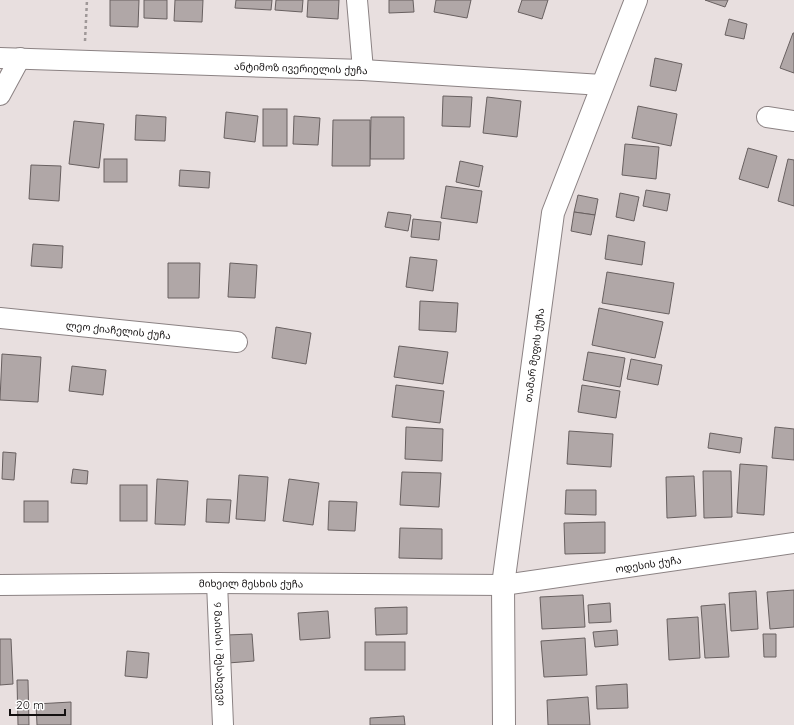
<svg xmlns="http://www.w3.org/2000/svg" width="794" height="725" viewBox="0 0 794 725" font-family="Quicksand,'Noto Sans Georgian',sans-serif">
  <style>
    .building { fill: #b0a7a7; stroke: #686060 }
    .lines { fill: none; stroke-linecap: round; stroke-linejoin: round }
    .street-casing { stroke: #8b8283; stroke-width: 22 }
    .secondary-casing { stroke: #8b8283; stroke-width: 24 }
    .path { stroke: #9f9898; stroke-width: 2.5; stroke-dasharray: 3 3; stroke-linecap: butt }
    .street { stroke: #fff; stroke-width: 20 }
    .secondary { stroke: #fff; stroke-width: 22 }
    .labels { text-anchor: middle; dominant-baseline: central; stroke-width: 4; stroke-linejoin: round; paint-order: stroke }
    .street-label { font-size: 10px; fill: #131010; stroke: #fff }
  </style>
  <rect width="100%" height="100%" fill="#e8dfdf"/>
  <g class="building">
    <path d="M 110,0 L 139,0 L 138,27 L 110,26 Z"/>
    <path d="M 144,0 L 167,0 L 167,19 L 144,18 Z"/>
    <path d="M 175,0 L 203,0 L 202,22 L 174,21 Z"/>
    <path d="M 236,0 L 272,0 L 271,10 L 235,8 Z"/>
    <path d="M 276,0 L 303,0 L 302,12 L 275,10 Z"/>
    <path d="M 308,0 L 339,0 L 338,19 L 307,17 Z"/>
    <path d="M 389,0 L 413,0 L 414,12 L 389,13 Z"/>
    <path d="M 436,0 L 471,0 L 467,18 L 434,12 Z"/>
    <path d="M 522,0 L 548,0 L 542,19 L 518,12 Z"/>
    <path d="M 705,0 L 728,0 L 725,7 Z"/>
    <path d="M 729,19 L 747,24 L 744,39 L 725,35 Z"/>
    <path d="M 793,33 L 794,33 L 794,73 L 780,68 Z"/>
    <path d="M 655,58 L 682,64 L 676,91 L 650,86 Z"/>
    <path d="M 443,96 L 472,97 L 470,127 L 442,126 Z"/>
    <path d="M 487,97 L 521,101 L 517,137 L 483,133 Z"/>
    <path d="M 638,106 L 677,114 L 671,146 L 632,138 Z"/>
    <rect x="263" y="109" width="24" height="37"/>
    <path d="M 226,112 L 258,116 L 255,142 L 224,138 Z"/>
    <path d="M 136,115 L 166,117 L 165,141 L 135,140 Z"/>
    <path d="M 294,116 L 320,118 L 318,145 L 293,144 Z"/>
    <path d="M 371,117 L 404,117 L 404,159 L 370,159 Z"/>
    <path d="M 333,120 L 370,120 L 370,166 L 332,166 Z"/>
    <path d="M 74,121 L 104,124 L 99,168 L 69,164 Z"/>
    <path d="M 625,144 L 659,147 L 656,179 L 622,175 Z"/>
    <path d="M 748,148 L 777,156 L 768,188 L 739,179 Z"/>
    <rect x="104" y="159" width="23" height="23"/>
    <path d="M 788,159 L 794,160 L 794,206 L 778,201 Z"/>
    <path d="M 460,161 L 483,166 L 479,187 L 456,182 Z"/>
    <path d="M 31,165 L 61,166 L 59,201 L 29,199 Z"/>
    <path d="M 180,170 L 210,172 L 209,188 L 179,186 Z"/>
    <path d="M 446,186 L 482,191 L 477,223 L 441,218 Z"/>
    <path d="M 646,190 L 670,194 L 667,211 L 643,206 Z"/>
    <path d="M 620,193 L 639,197 L 634,221 L 616,217 Z"/>
    <path d="M 578,195 L 598,199 L 595,215 L 574,212 Z"/>
    <path d="M 388,212 L 411,215 L 408,231 L 385,227 Z"/>
    <path d="M 574,212 L 595,215 L 591,235 L 571,231 Z"/>
    <path d="M 413,219 L 441,222 L 439,240 L 411,237 Z"/>
    <path d="M 608,235 L 645,242 L 642,265 L 605,259 Z"/>
    <path d="M 33,244 L 63,246 L 62,268 L 31,266 Z"/>
    <path d="M 410,257 L 437,260 L 433,291 L 406,287 Z"/>
    <path d="M 168,263 L 200,263 L 199,298 L 168,298 Z"/>
    <path d="M 230,263 L 257,265 L 255,298 L 228,297 Z"/>
    <path d="M 607,272 L 674,283 L 669,314 L 602,303 Z"/>
    <path d="M 420,301 L 458,303 L 456,332 L 419,330 Z"/>
    <path d="M 599,308 L 663,322 L 655,358 L 592,345 Z"/>
    <path d="M 276,327 L 311,333 L 306,364 L 272,358 Z"/>
    <path d="M 399,346 L 448,352 L 443,384 L 394,377 Z"/>
    <path d="M 588,352 L 625,358 L 620,387 L 583,380 Z"/>
    <path d="M 2,354 L 41,357 L 38,402 L 0,400 Z"/>
    <path d="M 631,359 L 662,365 L 658,385 L 627,379 Z"/>
    <path d="M 72,366 L 106,370 L 103,395 L 69,391 Z"/>
    <path d="M 396,385 L 444,391 L 440,423 L 392,417 Z"/>
    <path d="M 582,385 L 620,391 L 616,418 L 578,412 Z"/>
    <path d="M 406,427 L 443,429 L 442,461 L 405,459 Z"/>
    <path d="M 775,427 L 794,429 L 794,460 L 772,458 Z"/>
    <path d="M 569,431 L 613,434 L 611,467 L 567,464 Z"/>
    <path d="M 710,433 L 742,438 L 740,453 L 708,448 Z"/>
    <path d="M 3,452 L 16,453 L 14,480 L 2,479 Z"/>
    <path d="M 740,464 L 767,466 L 764,515 L 737,513 Z"/>
    <path d="M 73,469 L 88,471 L 87,484 L 71,483 Z"/>
    <path d="M 703,471 L 731,471 L 732,517 L 704,518 Z"/>
    <path d="M 402,472 L 441,473 L 439,507 L 400,505 Z"/>
    <path d="M 239,475 L 268,477 L 265,521 L 236,519 Z"/>
    <path d="M 694,476 L 696,516 L 667,518 L 666,477 Z"/>
    <path d="M 157,479 L 188,481 L 185,525 L 155,524 Z"/>
    <path d="M 289,479 L 319,483 L 313,525 L 283,521 Z"/>
    <rect x="120" y="485" width="27" height="36"/>
    <path d="M 566,490 L 596,490 L 596,515 L 565,514 Z"/>
    <path d="M 207,499 L 231,500 L 229,523 L 206,522 Z"/>
    <rect x="24" y="501" width="24" height="21"/>
    <path d="M 329,501 L 357,502 L 355,531 L 328,530 Z"/>
    <path d="M 605,522 L 605,553 L 565,554 L 564,523 Z"/>
    <path d="M 400,528 L 442,529 L 442,559 L 399,558 Z"/>
    <path d="M 794,590 L 794,627 L 770,629 L 767,592 Z"/>
    <path d="M 756,591 L 758,629 L 731,631 L 729,593 Z"/>
    <path d="M 583,595 L 585,627 L 542,629 L 540,597 Z"/>
    <path d="M 610,603 L 611,622 L 589,623 L 588,605 Z"/>
    <path d="M 725,604 L 729,657 L 705,658 L 701,606 Z"/>
    <path d="M 407,607 L 407,634 L 376,635 L 375,608 Z"/>
    <path d="M 328,611 L 330,638 L 300,640 L 298,613 Z"/>
    <path d="M 698,617 L 700,658 L 669,660 L 667,619 Z"/>
    <path d="M 617,630 L 618,645 L 595,647 L 593,632 Z"/>
    <path d="M 252,634 L 254,661 L 228,663 L 227,635 Z"/>
    <path d="M 763,634 L 776,634 L 776,657 L 764,657 Z"/>
    <path d="M 585,638 L 587,675 L 544,677 L 541,641 Z"/>
    <path d="M 0,639 L 11,639 L 13,684 L 0,685 Z"/>
    <rect x="365" y="642" width="40" height="28"/>
    <path d="M 127,651 L 149,653 L 147,678 L 125,676 Z"/>
    <path d="M 17,680 L 28,680 L 29,725 L 18,725 Z"/>
    <path d="M 627,684 L 628,708 L 597,709 L 596,686 Z"/>
    <path d="M 588,697 L 590,725 L 548,725 L 547,700 Z"/>
    <path d="M 71,702 L 71,725 L 37,725 L 36,704 Z"/>
    <path d="M 404,716 L 405,725 L 370,725 L 370,718 Z"/>
  </g>
  <g class="lines">
    <defs>
      <g id="street">
        <path d="M 357,0 L 363,70"/>
        <path id="s1" d="M 0,58 L 363,70 L 602,85"/>
        <path d="M 0,95 L 20,58"/>
        <path d="M 767,117 L 794,121"/>
        <path id="s2" d="M 0,318 L 237,342"/>
        <path id="s3" d="M 217,583 L 223,725"/>
        <path id="s4" d="M 0,585 L 217,583 L 503,585 L 794,543"/>
      </g>
      <g id="secondary">
        <path id="s5" d="M 504,725 L 503,585 L 553,213 L 636,0"/>
      </g>
    </defs>
    <use href="#street" class="street-casing"/>
    <use href="#secondary" class="secondary-casing"/>
    <path class="path" d="M 85,41 L 87,0"/>
    <use href="#street" class="street"/>
    <use href="#secondary" class="secondary"/>
  </g>
  <g class="labels">
    <g class="street-label">
      <text stroke="none"><textPath href="#s1" startOffset="301">ანტიმოზ ივერიელის ქუჩა</textPath></text>
      <text stroke="none"><textPath href="#s2" startOffset="119">ლეო ქიაჩელის ქუჩა</textPath></text>
      <text stroke="none"><textPath href="#s5" startOffset="372">თამარ მეფის ქუჩა</textPath></text>
      <text stroke="none"><textPath href="#s4" startOffset="650">ოდესის ქუჩა</textPath></text>
      <text stroke="none"><textPath href="#s4" startOffset="251">მიხეილ მესხის ქუჩა</textPath></text>
      <text stroke="none"><textPath href="#s3" startOffset="71">9 მაისის I შესახვევი</textPath></text>
    </g>
  </g>
  <path d="M10 709v6h55v-6" fill="none" stroke="#131010" stroke-width="2"/>
  <text x="16" y="709" font-size="12" fill="#131010" stroke="#ffffff" stroke-width="3" paint-order="stroke">20 m</text>
</svg>
